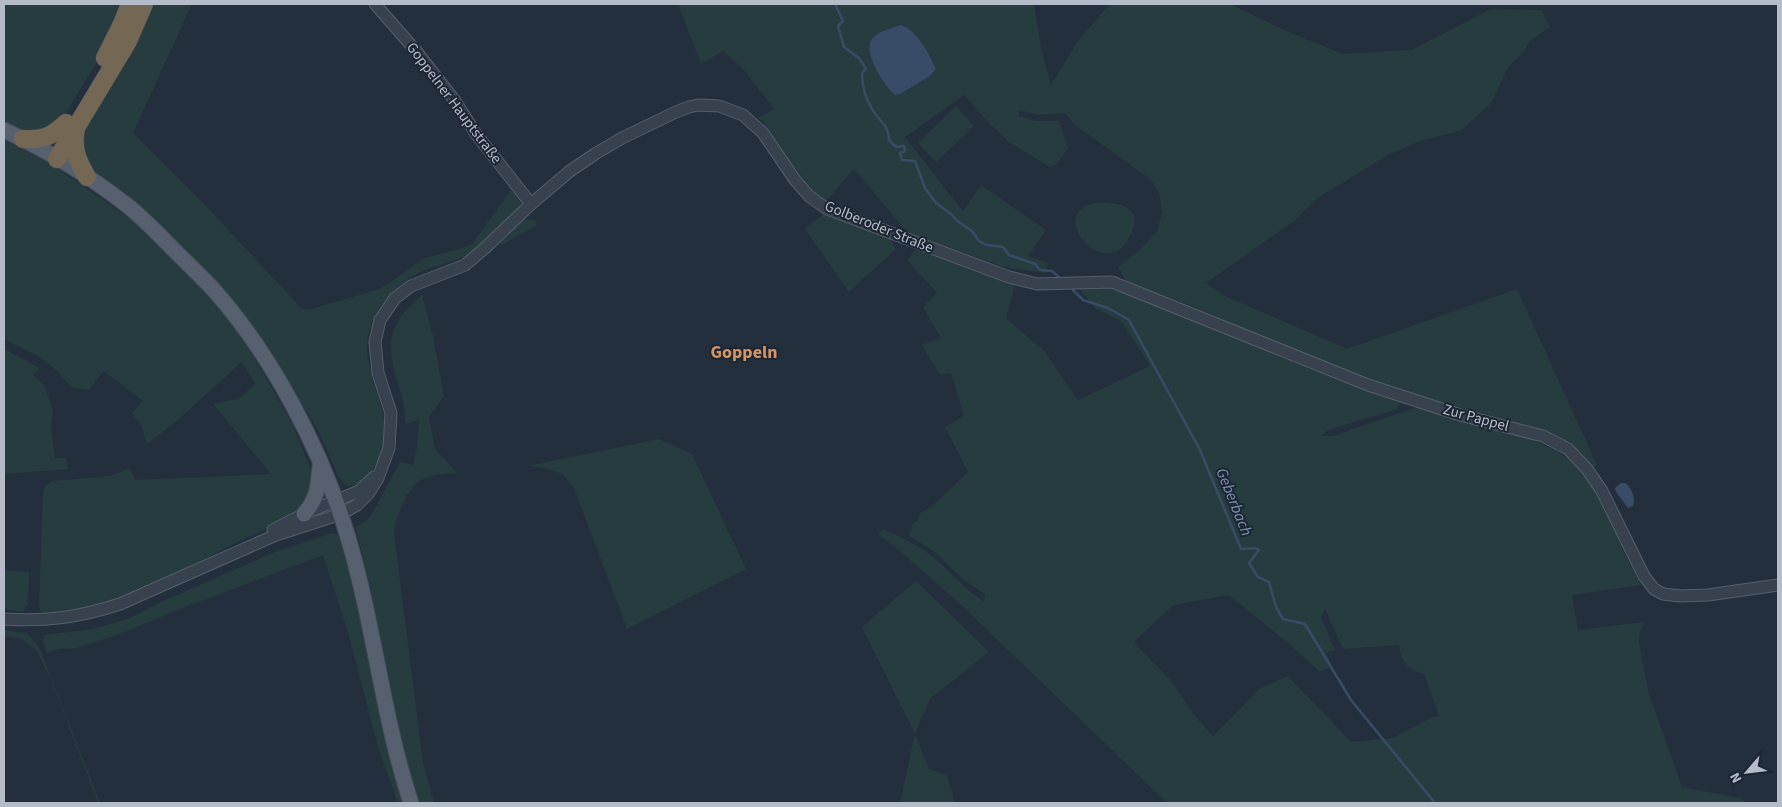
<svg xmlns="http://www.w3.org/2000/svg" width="1782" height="807" viewBox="0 0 1782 807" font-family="'Source Sans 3',sans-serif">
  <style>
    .green { fill: #263c3f; fill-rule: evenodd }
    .water { fill: #394c67 }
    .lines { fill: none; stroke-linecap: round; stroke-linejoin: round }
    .stream { stroke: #394c67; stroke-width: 2.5 }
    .minor-casing { stroke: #565f6c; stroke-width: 13 }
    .major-casing { stroke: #414a57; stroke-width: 17 }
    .highway-casing { stroke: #434c59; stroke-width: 19 }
    .minor { stroke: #38414e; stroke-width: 11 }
    .major { stroke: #56606e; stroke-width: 15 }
    .highway { stroke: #746855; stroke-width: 18 }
    .labels { text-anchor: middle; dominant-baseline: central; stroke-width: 4; stroke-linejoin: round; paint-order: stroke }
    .street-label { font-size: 15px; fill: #b4bcc9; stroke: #1d2633 }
    .water-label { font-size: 16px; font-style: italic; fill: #7c92b1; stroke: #1d2633 }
    .quarter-label { font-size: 18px; font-weight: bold; fill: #d59563; stroke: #1d2633 }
  </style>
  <rect width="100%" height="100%" fill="#242f3e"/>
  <g class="green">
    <path d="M 4,4 L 126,4 L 108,44 L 58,126 C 42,139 20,130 4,122 Z"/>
    <path d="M 148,4 L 192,4 L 133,133 L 207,207 L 301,308 L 307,310 L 380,289 L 425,258 L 457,250 L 472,244 L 511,190 L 522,204 C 506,221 489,241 469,254 C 459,260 449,262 437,266 C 406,275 377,299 369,332 C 357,380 408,420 372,471 C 365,480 357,486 346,486 L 338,476 L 317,428 L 265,345 L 217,286 L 158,221 L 128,195 L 90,167 L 82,158 L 82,123 Z"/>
    <path d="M 678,4 L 1034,4 L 1041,49 L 1051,85 L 1078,41 L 1110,4 L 1230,4 L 1289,32 L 1343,54 L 1411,50 L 1491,9 L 1542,10 L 1550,27 L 1530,41 L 1522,54 L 1508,67 L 1492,102 L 1462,130 L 1418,142 L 1390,154 L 1319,197 L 1294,221 L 1206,283 L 1223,295 L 1347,349 L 1517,289 L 1597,465 L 1591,468 L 1524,427 L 1415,396 L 1313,359 L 1197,308 L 1126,282 L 1118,267 L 1141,249 L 1157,231 L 1162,213 L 1159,193 L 1150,179 L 1074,124 L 1065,113 L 1038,115 L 1019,110 L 1019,116 L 1035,121 L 1059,121 L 1068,148 L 1057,164 L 1050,167 L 1010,143 L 988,122 L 964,95 L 905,137 L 963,211 L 981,185 L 1046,230 L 1028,256 L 1048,263 L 1045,273 L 1004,267 L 907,232 L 854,169 L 825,202 L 808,185 L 792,164 L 763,121 L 758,118 L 774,109 L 744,70 L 723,51 L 701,64 ZM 906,27 L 928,53 L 936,69 L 930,76 L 916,84 Z"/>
    <path d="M 956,106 L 974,126 L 936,162 L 918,143 Z"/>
    <path d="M 4,138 L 53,166 L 105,201 L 148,232 L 208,292 L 230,320 L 250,350 L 292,423 L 311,470 L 313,486 L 298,514 L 233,544 L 189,568 L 118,599 L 79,610 L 44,614 L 40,610 L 39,604 L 43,493 L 46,485 L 52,481 L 111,476 L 130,468 L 135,480 L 271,474 L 213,404 L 236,399 L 242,396 L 255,384 L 242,362 L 179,419 L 147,444 L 141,425 L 132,413 L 143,401 L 104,371 L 89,390 L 72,388 L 56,370 L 40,357 L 4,339 Z"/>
    <path d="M 1093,203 C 1121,202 1148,206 1127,241 C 1107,275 1058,230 1082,208 C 1085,206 1089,204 1093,203 Z"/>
    <path d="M 826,212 L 838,219 L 887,236 L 896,249 L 849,292 L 805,229 Z"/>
    <path d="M 528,219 L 535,220 L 537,225 L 502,245 L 499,242 L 523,220 Z"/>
    <path d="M 918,247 L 1015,284 L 1006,318 L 1045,352 L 1078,400 L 1150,366 L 1122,322 L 1095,308 L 1078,287 L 1106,288 L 1134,294 L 1206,327 L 1310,369 L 1401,401 L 1397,409 L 1328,430 L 1321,436 L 1333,436 L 1420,406 L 1526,437 L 1555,450 L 1574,463 L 1588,479 L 1605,508 L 1625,555 L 1641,585 L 1572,595 L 1578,630 L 1644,622 L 1640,632 L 1639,642 L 1649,694 L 1682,787 L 1740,798 L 1747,803 L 1167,803 L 958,602 L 893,545 L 878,535 L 883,529 C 900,537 919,545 934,558 C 951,572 966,590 984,602 L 985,594 L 964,580 L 935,552 L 909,536 L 913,523 L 917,521 L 920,513 L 931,507 L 968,472 L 945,427 L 964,416 L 951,373 L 940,375 L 922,345 L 941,338 L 923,307 L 937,293 L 907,260 ZM 1229,595 L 1289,644 L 1320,672 L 1332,667 L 1326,653 L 1335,650 L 1321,617 L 1325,609 L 1343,649 L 1399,645 C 1402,662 1407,669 1424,674 L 1439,716 L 1432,717 L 1393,738 L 1351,742 L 1288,676 L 1259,689 L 1213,736 L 1196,717 L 1172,682 L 1134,642 L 1173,605 Z"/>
    <path d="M 422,295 L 433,336 L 444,396 L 429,417 L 435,449 L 457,473 C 430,474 414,477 403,504 C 398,514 395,523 394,534 L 423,763 L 434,803 L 417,803 C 388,713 382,618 355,527 L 367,520 L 372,514 L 400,462 L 413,465 L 417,447 L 419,420 L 405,424 C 405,416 405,408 403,400 C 401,392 398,385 396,378 C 385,338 392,321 422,295 Z"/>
    <path d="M 4,349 L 40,368 L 33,374 L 45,387 L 53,411 L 51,428 L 55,458 L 66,458 L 68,469 L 4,474 Z"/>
    <path d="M 659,439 L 692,454 L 746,569 L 627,629 L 574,488 L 563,474 L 545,468 L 528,466 Z"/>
    <path d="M 332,533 L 337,534 L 342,542 L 349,563 L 371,670 L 405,803 L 398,803 L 378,747 L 348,632 L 323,555 L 190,605 L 117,635 L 77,648 L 58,649 L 47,653 L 43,642 L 44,635 L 92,629 L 128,619 L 161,602 L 275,552 Z"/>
    <path d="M 4,570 L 29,572 L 28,606 L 25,606 L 24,612 L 4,609 Z"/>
    <path d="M 916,581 L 989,652 L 930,699 L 915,734 L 929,769 L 947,775 L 955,803 L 900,803 L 915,734 L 862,627 Z"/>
    <path d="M 4,630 L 27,633 L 39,647 L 100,803 L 98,803 L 50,677 L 36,650 L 22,639 L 4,636 Z"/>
  </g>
  <g class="water">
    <path d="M 901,25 C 918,31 929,54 936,69 L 930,76 L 900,94 L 895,95 C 884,86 862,51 872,39 C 878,31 892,28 901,25 Z"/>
    <path d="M 1621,483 L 1626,483 C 1632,489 1636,499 1633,506 L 1628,508 L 1616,492 L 1615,488 Z"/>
  </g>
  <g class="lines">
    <g class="stream">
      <path d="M 835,4 L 843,21 L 838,26 L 844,47 L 859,58 L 866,69 L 862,73 C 862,87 865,97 872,109 C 879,122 889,124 889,140 L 896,147 L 904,146 L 905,151 L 900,153 L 902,160 L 915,161 L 925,188 L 936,203 L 951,214 L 957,221 L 972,231 L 979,241 L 987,245 L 1003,247 L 1009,255 L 1035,264 L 1040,270 L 1052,271 L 1060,278"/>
      <path d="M 1073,290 L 1083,300 L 1108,308 L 1129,320 L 1200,450 L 1241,549 L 1255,548 L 1259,550 L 1249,563 L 1258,577 L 1269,582 L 1276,607 L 1283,619 L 1305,624 L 1351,700 L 1435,803"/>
    </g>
    <defs>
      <g id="minor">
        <path d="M 375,4 L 417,52 L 455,101 L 476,134 L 531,204"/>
        <path d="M 273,530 L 304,514 L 359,491 L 374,477"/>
        <path d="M 4,619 C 46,622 80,617 120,604 L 276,535 L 341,514 L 357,505 L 368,494 L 378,478 L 389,448 L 391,413 L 378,373 L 375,342 L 380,320 L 395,298 L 411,286 L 465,265 L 485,248 L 531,204 L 570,171 L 595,154 L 622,138 L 676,112 L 689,107 L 698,105 L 719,106 L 743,115 L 763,133 L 795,180 L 809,196 L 827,209 L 1009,277 L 1037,284 L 1112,282 L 1368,385 L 1460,415 L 1543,436 L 1568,449 L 1587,469 L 1602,491 L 1644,576 L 1654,589 L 1663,594 L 1680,596 L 1708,595 L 1778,585"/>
      </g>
      <g id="major">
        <path d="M 4,130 C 46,150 87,174 124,203 C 144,218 160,236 178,254 C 189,265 202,277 213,289 C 272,355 321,449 347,534 C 374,622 382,715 411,803"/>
        <path d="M 304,514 C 318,498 318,486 320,466"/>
      </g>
      <g id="highway">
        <path d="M 105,58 L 122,24 L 130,4"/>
        <path d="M 76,128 C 72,148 77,160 87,177"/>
        <path d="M 23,139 C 43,140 51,137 66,123"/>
        <path d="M 57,159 L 128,41 L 144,4"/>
      </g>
    </defs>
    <use href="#minor" class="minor-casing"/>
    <use href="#major" class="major-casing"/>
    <use href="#highway" class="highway-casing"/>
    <use href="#minor" class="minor"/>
    <use href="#major" class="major"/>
    <use href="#highway" class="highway"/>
  </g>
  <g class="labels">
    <g class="street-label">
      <text transform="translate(454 103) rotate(53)">Goppelner Hauptstraße</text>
      <text transform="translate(879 227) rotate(22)">Golberoder Straße</text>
      <text transform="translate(1476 418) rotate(15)">Zur Pappel</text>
    </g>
    <g class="water-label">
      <text transform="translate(1234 502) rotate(68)">Geberbach</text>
    </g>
    <g class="quarter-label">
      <text x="744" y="352">Goppeln</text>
    </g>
  </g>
  <rect width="1782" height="807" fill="none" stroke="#b4bcc9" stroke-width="10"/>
  <g transform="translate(1747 772) rotate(242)" stroke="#1d2633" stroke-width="4" paint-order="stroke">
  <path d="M0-4L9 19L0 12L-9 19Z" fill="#b4bcc9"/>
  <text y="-8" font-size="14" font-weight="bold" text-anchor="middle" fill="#b4bcc9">N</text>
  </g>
</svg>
